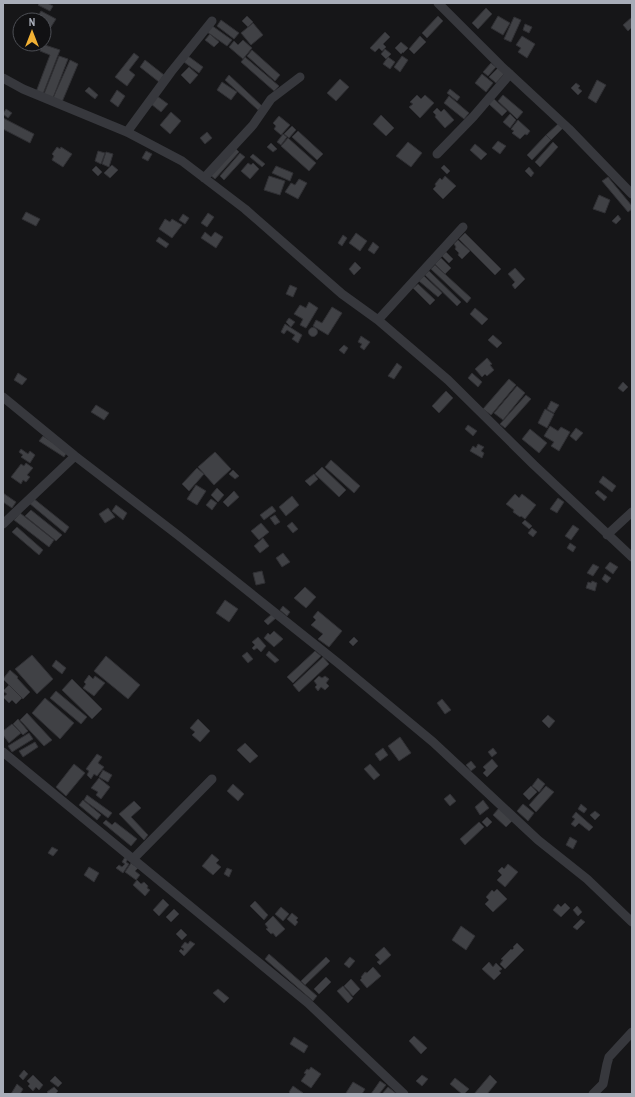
<svg xmlns="http://www.w3.org/2000/svg" width="635" height="1097" font-family="'Archivo Narrow',sans-serif">
	<style>
		.building { fill: #404145; stroke: #303034 }
		.lines { fill: none; stroke-linecap: round; stroke-linejoin: round }
		.street { stroke: #37383d; stroke-width: 9 }
	</style>
	<rect width="100%" height="100%" fill="#161618"/>
	<!-- building -->
	<path class="building" d="M40 3H47L53 6 50 11 38 5Z
		M486 8 492 14 478 29 472 23Z
		M41 11 56 19 51 27 44 24V20L36 19Z
		M247 16 253 22 248 27 242 21Z
		M438 16 443 21 427 38 422 33Z
		M498 16 510 23 503 35 491 28Z
		M514 17 521 20 511 42 504 39Z
		M632 17V27L628 31 623 25Z
		M221 20 239 33 234 39 217 26Z
		M253 23 263 35 251 45 241 33Z
		M525 24 532 27 529 33 523 30Z
		M211 25 232 40 227 46 207 32Z
		M385 32 390 37 383 44 386 47 382 51 379 48 375 52 370 48Z
		M210 34 219 42 214 47 205 40Z
		M420 36 426 42 414 54 409 49Z
		M522 36 535 44 527 58 518 52 521 48 516 45Z
		M243 40 252 48 243 59 229 47 234 41 238 45Z
		M401 42 408 48 403 53V52L401 54 395 48Z
		M42 44 60 50 43 94 36 92 50 55 40 51Z
		M385 49 391 54 386 59 381 54Z
		M252 50 280 75 275 81 247 56Z
		M134 53 139 57 129 70 135 75 127 86 115 77Z
		M59 56 68 59 53 98 44 94Z
		M188 56 203 67 199 73 184 62Z
		M402 56 408 60 400 72 394 67Z
		M245 57 279 86 274 91 241 62Z
		M388 57 395 62 390 69 383 64Z
		M70 60 78 64 62 102 53 98Z
		M145 60 164 75 159 82 140 67Z
		M491 63 496 67 488 76 483 72Z
		M189 67 198 75 190 84 181 75Z
		M498 68 505 73 496 83 489 77Z
		M482 74 493 83 486 92 475 83Z
		M229 75 262 106 258 110 225 80Z
		M340 79 349 87 336 101 327 93Z
		M597 80 606 85 596 103 588 98Z
		M222 82 237 92 231 100 217 90Z
		M576 83 580 86 578 88 582 91 578 95 571 88Z
		M89 87 98 95 95 99 85 91Z
		M450 89 460 97 457 101 447 93Z
		M117 90 125 96 118 107 110 101Z
		M417 95 421 99 425 95 434 103 420 118 409 107 413 104 410 102Z
		M503 95 523 112 517 119 498 101Z
		M157 96 168 104 161 112 151 104Z
		M449 96 469 113 464 119 444 103Z
		M494 99 507 111 502 116 489 104Z
		M437 108 441 112 444 109 454 120 445 128 435 117 436 115 433 112Z
		M6 109 12 113 8 118 3 114Z
		M171 112 181 121 170 134 160 125Z
		M510 114 516 120 510 128 503 122Z
		M381 115 394 128 386 136 373 124Z
		M279 116 290 125 281 135 274 129 276 126 273 123Z
		M3 118 34 134 30 143 3 129Z
		M518 120 530 131 527 135 525 134 520 139 512 133 514 131 511 129Z
		M558 124 563 128 551 140 546 135Z
		M292 126 296 130 289 138 284 134Z
		M298 131 323 154 317 160 292 137Z
		M207 132 212 138 205 144 200 138Z
		M283 134 287 137 281 145 277 142Z
		M546 135 551 140 532 160 527 155Z
		M288 138 316 163 309 171 281 146Z
		M498 141 506 146 500 154 492 148Z
		M408 142 422 153 411 167 396 156Z
		M553 142 558 147 540 167 535 162Z
		M271 143 277 149 273 152 267 147Z
		M475 144 487 154 481 160 470 150Z
		M57 147 60 149 61 147 72 154 63 167 52 160 54 156 52 154Z
		M235 148 239 152 215 179 210 175Z
		M98 151 105 153 101 164 95 161Z
		M146 151 152 154 148 161 142 158Z
		M106 152 113 154 109 167 102 164Z
		M240 153 245 157 224 180 220 176Z
		M253 154 265 164 262 167 250 157Z
		M248 163 251 165 253 163 259 169 250 179 241 171Z
		M112 165 118 170 110 178 104 173Z
		M444 165 450 171 447 174 441 168Z
		M96 166 102 172 98 176 92 170Z
		M276 166 293 173 290 181 272 173Z
		M529 167 534 173 531 177 525 171Z
		M269 176 285 181 280 195 264 190Z
		M445 176 456 186 443 199 433 189 436 186 435 184 440 178 442 180Z
		M608 177 632 206V209L628 212 602 181Z
		M299 179 307 183 298 199 285 192 291 183 295 185Z
		M599 195 610 200 605 213 593 209Z
		M26 212 40 219 36 226 22 219Z
		M208 213 214 217 207 227 201 223Z
		M183 214 189 218 185 224 179 220Z
		M618 215 621 219 616 224 612 221Z
		M165 219 170 222 172 219 182 225 172 238 159 229Z
		M205 232 211 237 215 232 223 237 216 248 201 238Z
		M356 233 367 241 360 251 349 243Z
		M465 233 501 269 495 275 459 239Z
		M343 235 347 238 342 246 338 243Z
		M159 237 169 244 166 248 156 241Z
		M458 240 470 251 462 259 458 255 459 253 455 249 456 247 454 244Z
		M373 242 379 247 374 254 368 250Z
		M446 252 453 259 449 263 442 256Z
		M441 258 451 268 445 274 435 264Z
		M355 262 361 268 354 275 349 269Z
		M435 265 471 298 467 303 431 269Z
		M515 268 525 279 515 289 512 285 515 282 508 274Z
		M429 271 461 302 457 306 425 275Z
		M424 276 442 293 438 297 419 281Z
		M418 284 435 300 430 305 413 288Z
		M290 285 297 288 293 297 286 294Z
		M309 302 318 308 306 328 300 325 303 319 294 314 300 305 306 308Z
		M332 307 342 313 328 335 313 326 316 320 322 323Z
		M475 308 488 319 482 325 470 314Z
		M289 318 295 322 291 327 286 322Z
		M285 324 302 335 298 343 292 339 295 335 287 330 284 334 281 332Z
		M308.5 332a4.5 4.5 0 1 1 9 0a4.5 4.5 0 1 1-9 0Z
		M493 335 502 343 497 348 488 340Z
		M361 336 370 342 364 350 360 347 362 344 358 342Z
		M344 345 348 348 344 354 339 350Z
		M487 358 492 364 490 365 494 370 487 376 485 374 482 377 475 369Z
		M397 363 402 367 394 379 388 376Z
		M18 373 27 379 22 385 14 380Z
		M472 373 482 382 478 387 468 378Z
		M509 379 516 385 491 415 483 409Z
		M623 382 628 387 623 392 618 388Z
		M517 386 525 393 503 420 494 413Z
		M446 391 453 398 439 413 432 406Z
		M526 395 531 399 505 428 500 424Z
		M551 401 559 405 554 413 547 409Z
		M96 405 109 413 104 420 91 412Z
		M545 409 554 414 547 428 538 423Z
		M468 425 477 431 473 436 465 429Z
		M550 426 558 431 561 427 570 432 559 451 551 446 554 442 544 436Z
		M576 428 583 433 576 441 570 436Z
		M530 429 547 443 539 453 522 439Z
		M43 436 67 452 64 457 39 441Z
		M478 444 484 447 481 451 484 453 482 458 470 451 473 446 476 448Z
		M21 449 28 454 30 451 35 455 30 463 21 457 23 455 19 452Z
		M215 452 231 469 214 485 198 467Z
		M331 460 360 486 354 493 325 467Z
		M26 463 33 468 27 475 30 477 26 482 23 480 21 484 11 477 21 464 24 466Z
		M322 467 346 490 339 497 315 474Z
		M197 468 204 474 189 491 182 484Z
		M233 470 239 476 235 479 229 474Z
		M314 474 318 479 310 486 305 481Z
		M603 476 616 486 612 492 599 482Z
		M196 485 206 491 197 505 187 499Z
		M217 488 224 495 218 502 211 495Z
		M598 490 607 497 604 501 595 493Z
		M234 491 239 497 228 507 223 502Z
		M3 493 16 502 12 508 3 502Z
		M515 494 519 498 522 494 536 505 525 519 521 516 520 517 513 512 514 510 506 504Z
		M292 496 299 505 286 516 279 507Z
		M33 498 69 527 65 533 29 503Z
		M558 498 564 502 557 513 550 509Z
		M211 499 217 503 212 510 206 505Z
		M116 505 127 513 123 520 112 511Z
		M272 506 276 511 264 520 260 515Z
		M108 508 115 517 105 523 99 514Z
		M31 510 62 535 56 541 25 516Z
		M20 513 54 540 49 547 14 520Z
		M275 515 280 522 275 525 270 518Z
		M525 520 532 526 529 529 522 523Z
		M292 522 298 529 293 533 287 526Z
		M261 523 269 532 259 540 251 531Z
		M573 525 579 529 571 540 565 536Z
		M17 527 43 550 39 555 12 532Z
		M532 528 537 532 533 537 528 533Z
		M263 538 269 546 260 553 254 546Z
		M570 543 576 547 573 552 567 548Z
		M283 553 290 562 282 567 276 558Z
		M610 562 618 567 613 574 605 568Z
		M593 564 599 567 593 576 587 573Z
		M262 571 265 583 256 585 253 573Z
		M605 574 611 578 607 583 602 579Z
		M592 581 597 583 595 591 586 588 588 582 591 583Z
		M305 587 316 597 306 608 294 598Z
		M225 600 238 609 229 622 216 613Z
		M283 606 290 612 287 616 280 610Z
		M318 611 342 631 329 647 318 639 323 634 311 625 316 620 313 617Z
		M272 614 276 618 268 625 264 621Z
		M274 631 283 639 274 647 264 638 268 633 270 635Z
		M258 637 266 646 261 652 257 648 254 650 252 648 255 645 252 642Z
		M354 637 358 641 353 646 349 642Z
		M269 651 279 660 275 663 266 655Z
		M315 651 321 656 293 683 287 677Z
		M247 652 253 659 248 663 242 656Z
		M32 655 53 679 37 694 15 669Z
		M106 656 140 685 128 699 94 671Z
		M323 657 329 664 299 692 293 685Z
		M56 660 66 668 62 674 52 666Z
		M10 670 18 677 17 678 30 692 23 699 3 679Z
		M89 675 93 679 95 676 105 683 94 696 83 688 86 684 84 682Z
		M319 676 322 678 325 676 329 679 326 683 329 686 325 690 321 687 318 691 315 687 317 685 314 681Z
		M72 679 102 709 92 719 62 690Z
		M9 685 22 698 16 704 12 700 9 703 3 697 7 694 3 691Z
		M56 691 87 717 81 724 50 698Z
		M45 698 74 723 60 739 32 713Z
		M442 699 451 710 445 714 437 703Z
		M27 713 52 740 44 746 20 720Z
		M548 715 555 721 549 728 542 721Z
		M18 719 28 731 23 735 13 724Z
		M198 719 210 731 200 742 192 735 195 732 190 728Z
		M12 724 21 733 9 743 3 735V731Z
		M29 733 33 739 12 752 8 746Z
		M400 737 411 753 399 761 388 746Z
		M35 742 38 747 23 757 19 751Z
		M245 743 258 756 250 763 237 750Z
		M383 748 388 755 380 761 375 754Z
		M493 748 497 753 492 757 488 752Z
		M97 754 102 757 98 763 104 767 97 776 94 774 91 779 87 775 89 771 86 769Z
		M492 759 498 766 487 777 483 773 486 770 483 767Z
		M471 761 476 767 471 771 466 765Z
		M74 764 85 773 66 796 56 787Z
		M370 764 380 775 374 780 364 769Z
		M103 770 112 775 108 782 99 777Z
		M99 778 110 787 101 799 96 795 98 792 91 788Z
		M538 778 545 784 539 792 532 786Z
		M233 784 244 794 238 801 227 791Z
		M531 786 537 792 529 800 523 794Z
		M546 786 554 792 536 812 529 805Z
		M450 794 456 801 450 806 444 799Z
		M87 795 112 813 108 818 84 800Z
		M83 800 101 815 97 820 79 805Z
		M483 800 489 808 480 815 475 807Z
		M134 801 141 808 131 817 148 835 144 840 119 814Z
		M523 804 534 813 528 821 517 811Z
		M581 804 587 809 584 813 578 809Z
		M499 808 512 821 506 827 493 815Z
		M595 811 600 815 595 820 590 815Z
		M576 812 593 827 589 831 579 823 575 827 571 824 575 819 572 817Z
		M487 817 492 822 487 827 482 822Z
		M106 820 112 825 115 822 137 839 131 846 103 823Z
		M479 822 484 827 465 845 460 839Z
		M570 837 577 841 573 849 566 845Z
		M52 847 58 850 53 856 48 853Z
		M212 854 219 860 216 863 221 867 213 875 202 866Z
		M125 857 128 859 126 862 129 864 123 873 116 868 119 865 122 867 125 864 122 862Z
		M131 863 138 868 135 871 140 875 136 880 125 872Z
		M508 864 518 872 505 887 497 880 502 875 498 871 502 867 504 869Z
		M89 867 99 873 94 882 84 875Z
		M227 868 232 870 229 877 224 874Z
		M137 880 141 884 144 882 148 886 147 888 150 890 145 896 133 885Z
		M497 889 507 899 493 912 485 904 489 900 486 897 492 890 494 892Z
		M163 899 169 905 159 916 153 910Z
		M255 901 268 915 264 920 250 906Z
		M565 903 570 908 561 917 553 910 558 904 561 907Z
		M577 906 582 912 578 916 573 910Z
		M281 907 289 914 283 921 275 914Z
		M174 909 179 914 171 922 166 917Z
		M292 913 298 918 296 920 298 922 295 926 287 919Z
		M273 916 285 929 276 937 273 933 271 934 266 929 268 928 265 924Z
		M581 919 585 922 577 930 573 927Z
		M461 926 475 936 466 950 452 940Z
		M181 929 187 935 182 940 176 934Z
		M190 941 195 944 184 956 179 951 181 949 183 951 184 949 181 947 185 942 188 944Z
		M517 943 524 950 505 969 500 964 503 960 501 959 511 949 512 950 514 948 513 947Z
		M384 947 391 955 380 965 377 962 380 960 375 955Z
		M269 954 317 996 313 1001 265 959Z
		M326 957 330 961 305 985 301 981Z
		M350 957 355 961 349 968 344 964Z
		M489 962 493 967 496 963 502 969 499 971 501 973 494 980 482 969Z
		M373 967 381 976 367 988 360 980 362 978 361 977 365 972 367 973Z
		M326 977 331 982 319 994 314 989Z
		M351 979 360 989 353 996 344 986Z
		M343 986 353 998 348 1003 337 991Z
		M218 989 229 998 224 1003 213 993Z
		M414 1036 427 1048 421 1054 409 1041Z
		M294 1037 308 1046 304 1053 290 1044Z
		M311 1067 321 1074 311 1088 301 1081 306 1074 304 1073 307 1069 309 1070Z
		M24 1070 28 1074 23 1080 19 1076Z
		M33 1075 43 1085 39 1090 36 1087 33 1091 28 1086 30 1084 27 1081Z
		M422 1075 428 1079 422 1086 416 1081Z
		M490 1075 497 1082 487 1094H474Z
		M55 1076 62 1083 58 1087 50 1081Z
		M455 1078 469 1089 464 1094H462L450 1084Z
		M380 1081 386 1085 379 1094H371Z
		M353 1082 365 1089 362 1094H347L346 1093Z
		M17 1084 23 1089 20 1094H11Z
		M293 1086 303 1093V1094H291L289 1092Z
		M54 1087 58 1091 55 1094H49L47 1092Z
		M388 1087 397 1094H382Z"/>
	<g class="lines">
		<!-- street -->
		<path class="street" d="M438 3 501 66 569 129 632 194
			M3 78 23 89 127 132 182 161 245 209 342 294 378 320 448 380 534 465 632 557
			M127 132 171 72 212 21
			M437 154 473 117 510 74
			M204 178 253 125 271 99 300 77
			M378 320 463 227
			M3 397 75 456 179 536 338 663 433 742 538 840 587 879 632 922
			M3 524 75 456
			M607 535 632 512
			M3 752 308 1003 404 1094
			M133 859 212 779
			M593 1094 603 1084 607 1064 609 1057 632 1032"/>
	</g>
	<!-- border -->
	<rect width="635" height="1097" fill="none" stroke="#a8adb8" stroke-width="8"/>
	<!-- north arrow -->
	<g transform="translate(32 32)"><circle r="19" fill="#111113" stroke="#4d4f55"/>
	<path d="M0-3L7 15L0 10L-7 15Z" fill="#f2b134"/>
	<text y="-6" font-size="11" font-weight="bold" text-anchor="middle" fill="#a8adb8">N</text>
	</g>
</svg>
